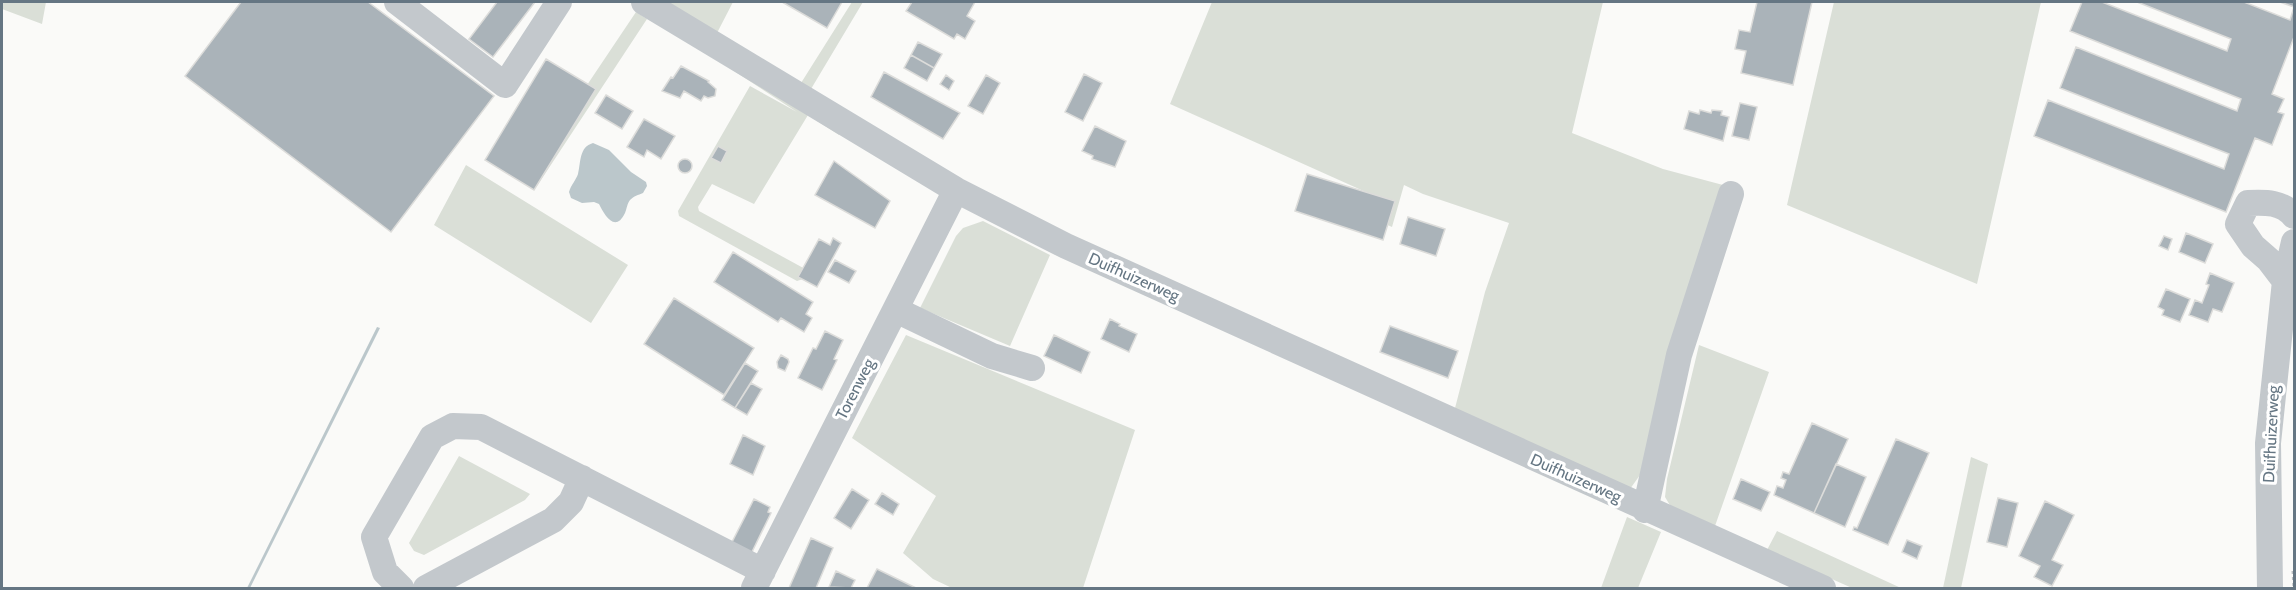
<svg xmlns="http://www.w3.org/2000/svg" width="2296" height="590" font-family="Cabin,sans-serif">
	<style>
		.green { fill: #dadfd7 }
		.water { fill: #bbc7cb }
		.building { fill: #aab3b9; stroke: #dcdcda; stroke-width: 1.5 }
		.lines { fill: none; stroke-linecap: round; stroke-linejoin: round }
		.path { stroke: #bbbfc2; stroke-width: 3; stroke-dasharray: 3 3; stroke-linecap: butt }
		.minor { stroke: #c3c8cc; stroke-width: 26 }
		.labels { text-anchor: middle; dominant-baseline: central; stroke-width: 6; stroke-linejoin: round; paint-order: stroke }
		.street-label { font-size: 16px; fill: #657683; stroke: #fff }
	</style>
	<rect width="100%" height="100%" fill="#fafaf8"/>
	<!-- green -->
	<path class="green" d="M2 2H46L42 24 2 9Z
		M665 2H733L717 33Z
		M852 2H863L811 89 801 83Z
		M1212 2H1603L1572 133 1663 169 1723 185 1640 475 1630 489 1454 412 1485 292 1509 223 1423 194 1404 185 1392 227 1361 213 1368 193 1170 104Z
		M1834 2H2041L1977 284 1787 205Z
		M636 12 647 19 537 186 524 179Z
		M728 67 840 132 839 135 808 115 754 204 712 184 698 207 699 211 807 270 803 279 797 281 679 216 678 211 750 86 797 112Z
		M466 165 628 265 591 323 434 225Z
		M983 221 1050 255 1010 346 920 308 956 236 963 228Z
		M906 335 1135 430 1083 588H952L933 579 903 553 936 496 852 438Z
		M1699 345 1769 372 1715 526 1671 507 1665 497 1667 479Z
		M459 456 530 494 525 500 424 555 414 551 409 543Z
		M1971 457 1988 464 1961 588H1943Z
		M1627 517 1661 532 1638 588H1601Z
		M1777 531 1901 588H1852L1767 550Z"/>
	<!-- water -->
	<path class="water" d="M593 143 609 150 631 172 646 182 647 186 643 193C638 195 634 196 630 200 627 204 627 208 625 213 615 234 604 214 599 204L594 202 582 203 571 198 569 192C571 185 576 180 578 174 581 162 579 147 593 143Z
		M377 327 380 328 250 588H247Z"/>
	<!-- building -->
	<path class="building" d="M241 2H368L494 96 391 232 185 76Z
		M497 2H535L493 57 469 39Z
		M782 2H842L827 28Z
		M912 2H975L967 16 975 21 965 39 957 34 954 39 906 11Z
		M1757 2H1812L1793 85 1741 73 1746 51 1735 49 1739 30 1750 32Z
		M2082 2H2102L2227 51 2231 39 2137 2H2244L2290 20 2294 7 2280 2H2294V37L2272 94 2284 99 2278 112 2284 114 2272 145 2255 138 2226 212 2034 136 2048 100 2224 169 2229 154 2060 88 2076 47 2237 111 2241 99 2070 31Z
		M918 42 942 54 934 68 911 55Z
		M911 55 934 68 927 81 904 68Z
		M546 59 596 89 534 190 485 160Z
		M681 66 709 81 708 82 716 89 715 96 708 98 704 96 701 101 684 91 680 98 662 91 671 77 673 78Z
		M884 72 960 113 943 139 871 97Z
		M1084 74 1102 83 1083 121 1065 112Z
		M946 75 954 81 949 90 940 84Z
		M986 75 1000 83 983 114 968 106Z
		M606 95 633 111 622 129 595 113Z
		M1740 103 1757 107 1749 140 1732 136Z
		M1700 110 1711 113 1712 110 1722 111 1721 115 1729 117 1723 141 1684 129 1689 111 1699 114Z
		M644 119 675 136 661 159 647 150 644 157 627 147Z
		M1095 126 1126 141 1115 167 1092 159 1093 156 1082 151Z
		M718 146 727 151 721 163 711 158Z
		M678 166a7 7 0 1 1 14 0a7 7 0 1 1-14 0Z
		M834 161 890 201 875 228 815 195Z
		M1307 174 1395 201 1383 240 1295 211Z
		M1408 217 1445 229 1436 256 1400 244Z
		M2186 233 2213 244 2205 263 2179 252Z
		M2164 236 2172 239 2168 250 2159 246Z
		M833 238 841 243 817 287 798 277 819 239 830 245Z
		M733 252 813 302 806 314 812 318 804 332 781 318 778 322 714 282Z
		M835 260 856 271 849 283 828 272Z
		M2210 273 2234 283 2222 312 2213 309 2208 322 2189 315 2195 300 2202 303 2209 285 2206 284Z
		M2166 289 2190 299 2180 322 2162 315 2164 310 2158 307Z
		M674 298 754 348 724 395 644 344Z
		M1110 319 1120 324 1119 326 1137 334 1129 352 1101 339Z
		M1390 326 1458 351 1448 378 1380 352Z
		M825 331 843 340 834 359 837 360 822 390 798 378 813 348 816 349Z
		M1054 335 1090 352 1081 373 1044 356Z
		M781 355 788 359 789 362 785 371 778 368 777 362Z
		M745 363 758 371 735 408 722 400Z
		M751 383 762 389 747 415 735 408Z
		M1812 423 1848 439 1814 513 1774 495 1777 486 1783 488 1786 480 1781 478 1783 472 1789 474Z
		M743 435 765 446 753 475 730 464Z
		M1896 439 1929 453 1888 545 1853 530 1854 527 1857 528Z
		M1836 464 1866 477 1845 527 1814 513Z
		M1741 479 1770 492 1761 511 1733 499Z
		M852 489 869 500 851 529 834 518Z
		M882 493 899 504 893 515 875 504Z
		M1998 498 2018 503 2007 547 1987 542Z
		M754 499 770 507 768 512 771 513 750 556 730 546Z
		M2045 501 2074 515 2052 560 2063 565 2052 586 2034 577 2040 566 2019 556Z
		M811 538 833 548 816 588H789Z
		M1907 540 1922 546 1917 559 1902 552Z
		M877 569 916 588H867Z
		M836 571 855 580 851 588 829 587Z"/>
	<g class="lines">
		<!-- path -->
		<path class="path" d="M2293 571 2294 588"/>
		<!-- minor -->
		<path class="minor" d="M397 2 505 85 559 2
			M644 2 956 190 1066 246 1823 588
			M2285 281 2269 260 2253 246 2238 224 2248 203C2266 202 2282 202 2294 216
			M896 310 992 356 1032 368
			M1645 510 1679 355 1731 194
			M401 588 385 572 374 537 432 437 453 426 481 427 763 571
			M426 588 553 520 571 502 582 478
			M754 588 956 190
			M2270 588 2268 443 2285 281 2294 242"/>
	</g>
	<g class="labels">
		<!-- street labels -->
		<g class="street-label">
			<text transform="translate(1134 277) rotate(24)">Duifhuizerweg</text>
			<text transform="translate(855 389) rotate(-63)">Torenweg</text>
			<text transform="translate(2271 434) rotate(-87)">Duifhuizerweg</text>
			<text transform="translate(1576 478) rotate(24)">Duifhuizerweg</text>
		</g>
	</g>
	<!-- border -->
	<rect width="2296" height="590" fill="none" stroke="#657683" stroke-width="6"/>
</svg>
